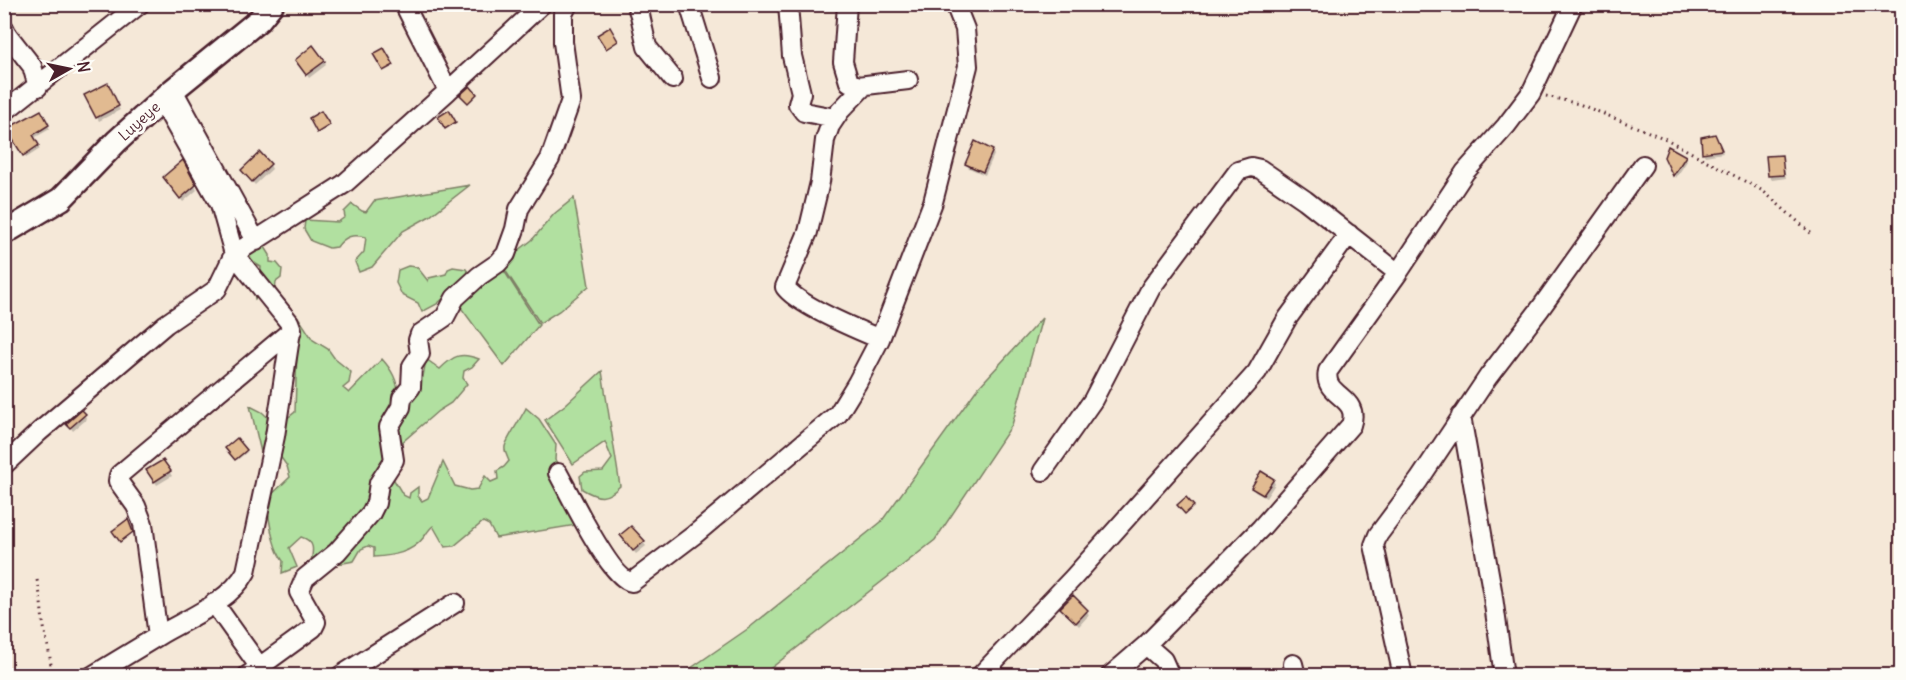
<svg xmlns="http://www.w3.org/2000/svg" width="1906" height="680" font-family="Delius,sans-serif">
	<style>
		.green { fill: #b1e0a0; stroke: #7e8066; stroke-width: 1.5 }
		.shadow { fill: #0003 }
		.building { fill: #e1ba91; stroke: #4a1f2b; stroke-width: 1.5 }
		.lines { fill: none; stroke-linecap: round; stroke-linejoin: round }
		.minor-casing { stroke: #4a1f2b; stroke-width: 22 }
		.tertiary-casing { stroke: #4a1f2b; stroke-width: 27 }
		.path { stroke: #4a1f2b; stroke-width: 3; stroke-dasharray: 1.5 4.5; stroke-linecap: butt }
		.minor { stroke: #fdfcf7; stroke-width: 18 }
		.tertiary { stroke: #fdfcf7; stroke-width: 22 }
		.labels { text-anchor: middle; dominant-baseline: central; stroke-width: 6; stroke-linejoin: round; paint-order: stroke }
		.street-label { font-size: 15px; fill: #4a1f2b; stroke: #fdfcf7 }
	</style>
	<rect width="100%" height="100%" fill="#f5e8d8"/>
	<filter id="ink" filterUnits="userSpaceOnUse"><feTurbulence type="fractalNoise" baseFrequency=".0167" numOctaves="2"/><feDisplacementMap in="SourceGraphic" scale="12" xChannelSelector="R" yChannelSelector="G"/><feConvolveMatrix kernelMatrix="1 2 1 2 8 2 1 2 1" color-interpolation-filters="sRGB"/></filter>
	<g filter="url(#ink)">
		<!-- green -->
		<path class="green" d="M470 185 430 216 403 231 372 267 359 272 355 262 364 252 366 237C352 234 345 236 337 247L329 248 311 241 304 229 305 220 338 222 345 217 344 212 352 204 362 211 366 212 374 201Z
			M574 198 589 286 559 311 540 323 501 264 532 240 554 214Z
			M265 247 270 255V262L277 263 282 269 281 278 276 282 275 292H265L255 299C252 285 261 282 261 267L251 261 243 271 230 274 246 250Z
			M408 266 417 267 428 281 429 278 446 274 448 269 453 267 466 269 470 275 437 304 422 312 418 303 402 295 396 283 398 270Z
			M501 266 539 325 504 366 456 301Z
			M298 317 313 340 328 349 335 359 351 372 349 383 343 388 349 393 382 359C392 370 397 380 399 395L415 375 423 377 426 359 440 369C454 355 461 352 479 359L472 367 464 371 463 378 467 384 451 403 438 411 399 445 388 470 403 495 409 498 410 493 418 487V496L422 501 428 498 443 462 455 486 470 490 478 489 485 476 491 482 498 479 497 471 504 467 509 461C507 456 504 451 505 447 505 442 523 415 526 408L539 419 556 445 555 460 581 494 595 522 496 538 489 525 483 522 454 546 445 547 433 526C429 529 427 533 424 537 412 553 392 556 374 557V548L368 546 361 549 354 561 310 569C311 556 319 542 301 537L289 548 297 567 282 573 283 561C271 545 270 520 266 500L290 477 287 466 277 452 264 465 250 406 262 412 277 426 295 412Z
			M1042 318 1012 425 935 540 762 675H681L749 628 881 522 977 389Z
			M602 371 620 486C606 500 599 499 582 489L580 476 585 472 603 471 612 459 605 442 573 464 545 420 565 405Z"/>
		<!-- shadow -->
		<path class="shadow" d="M324 61 326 65 309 78 299 64Z
			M107 85 120 110 99 121 86 96Z
			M40 112 50 129 34 138 40 149 26 158 8 129Z
			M1717 140 1723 153 1705 156 1703 152Z
			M992 151 994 155 985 175 969 168 966 164Z
			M1781 156 1786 178 1772 180 1769 176Z
			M1666 157H1685L1687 161 1676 178Z
			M182 163 197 190 183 202 167 181Z
			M270 165 272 169 255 185 242 170Z
			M82 412 87 419 73 431 68 424Z
			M237 440 247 452 237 460 227 448Z
			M163 462 172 476 157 485 148 471Z
			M1273 480 1275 484 1266 498 1255 492 1253 488Z
			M624 540 643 542 646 546 636 554Z
			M1062 608 1087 611 1089 615 1079 626Z
			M1027 669 1032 676H1022Z"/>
		<!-- building -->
		<path class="building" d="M610 27 618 41 606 49 597 35Z
			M313 45 325 61 306 75 295 60Z
			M384 48 394 65 383 71 373 54Z
			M108 83 119 106 96 118 84 95Z
			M470 86 477 94 468 103 460 95Z
			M41 110 49 125 33 135 39 145 23 156 6 129Z
			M449 110 456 122 445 129 438 117Z
			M321 111 330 125 317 133 309 118Z
			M1715 134 1722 150 1702 153 1701 137Z
			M975 141 993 150 983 172 965 164Z
			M1668 146 1686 156 1673 176 1664 157Z
			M260 152 271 164 252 182 241 170Z
			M1782 155 1784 175 1768 176 1766 156Z
			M183 160 196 185 180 199 163 177Z
			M82 410 86 414 70 428 66 424Z
			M237 438 247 450 235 460 225 448Z
			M163 460 171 471 154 482 146 470Z
			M1261 471 1274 479 1263 495 1251 488Z
			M1186 497 1194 506 1185 514 1177 505Z
			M128 519 133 532 120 542 112 531Z
			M631 526 645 541 633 551 620 535Z
			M1073 595 1088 610 1076 623 1060 608Z"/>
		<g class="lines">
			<defs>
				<path id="minor" d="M636 4 640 15 647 47 673 79
					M689 4 712 78
					M788 4 792 56 801 93 798 104 804 112 835 118
					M847 4 843 62 849 82 858 86 908 80
					M4 28 7 34 32 66 38 87
					M864 86 840 111 830 126 825 140 820 182 808 232 785 287C798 305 858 330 880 339
					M173 90 256 241
					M448 91 542 4
					M4 112 140 4
					M1461 416 1492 590 1504 676
					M4 465 39 432 166 324 217 289 234 254 344 184 448 91 404 4
					M1043 471 1093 400 1151 288 1238 171 1251 167 1260 169 1305 200 1398 273
					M558 473C569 493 611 580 632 582L694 535 838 414 857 383 880 339 933 202 968 66 965 29 955 4
					M214 603 266 676
					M158 636C186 619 230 602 246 572L275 436 291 331
					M1146 645 1163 660 1170 676
					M1293 664 1296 676
					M92 676 158 636 143 524 136 506 118 481 119 475 292 330 289 322 234 254 220 204 162 101
					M247 676 313 628 316 622 299 592 305 578 337 552 371 513 376 503 379 483 394 460 389 427 401 407 402 398 411 387 412 366 420 354 418 340 420 334 445 317 455 298 479 276 498 263 506 254 515 229 519 209 550 159 571 100 563 42V14L568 4
					M340 676 455 603
					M980 676 1073 578 1257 372 1287 319 1349 234
					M1110 676 1146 645 1261 528 1351 425C1361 396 1322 397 1328 371L1398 273 1465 172 1506 126 1531 93 1573 4
					M1403 676 1374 545 1378 535 1419 480 1488 377 1540 309 1643 165"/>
				<path id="tertiary" d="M4 233 61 199 117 141 173 90 259 20 272 4"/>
			</defs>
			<!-- minor casing -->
			<use href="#minor" class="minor-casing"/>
			<!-- tertiary casing -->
			<use href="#tertiary" class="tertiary-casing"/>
			<!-- path -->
			<path class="path" d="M1546 96 1579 104 1666 139 1763 191 1813 235
				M37 580C40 592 41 602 42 613 44 634 51 654 52 676"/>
			<!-- minor -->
			<use href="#minor" class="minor"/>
			<!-- tertiary -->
			<use href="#tertiary" class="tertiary"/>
		</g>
	</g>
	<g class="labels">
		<!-- street labels -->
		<g class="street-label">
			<text transform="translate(139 121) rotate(-42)">Luyeye</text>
		</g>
	</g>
	<!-- margin -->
	<rect width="1906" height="680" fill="none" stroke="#fdfcf7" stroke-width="24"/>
	<rect x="12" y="12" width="1882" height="656" fill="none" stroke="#4a1f2b" stroke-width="2" filter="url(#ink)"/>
	<!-- north arrow -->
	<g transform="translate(69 69) rotate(81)" stroke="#fdfcf7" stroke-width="4.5" paint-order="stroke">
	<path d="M0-4.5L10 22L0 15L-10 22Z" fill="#4a1f2b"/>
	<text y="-9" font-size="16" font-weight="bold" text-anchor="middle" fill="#4a1f2b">N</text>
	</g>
</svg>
